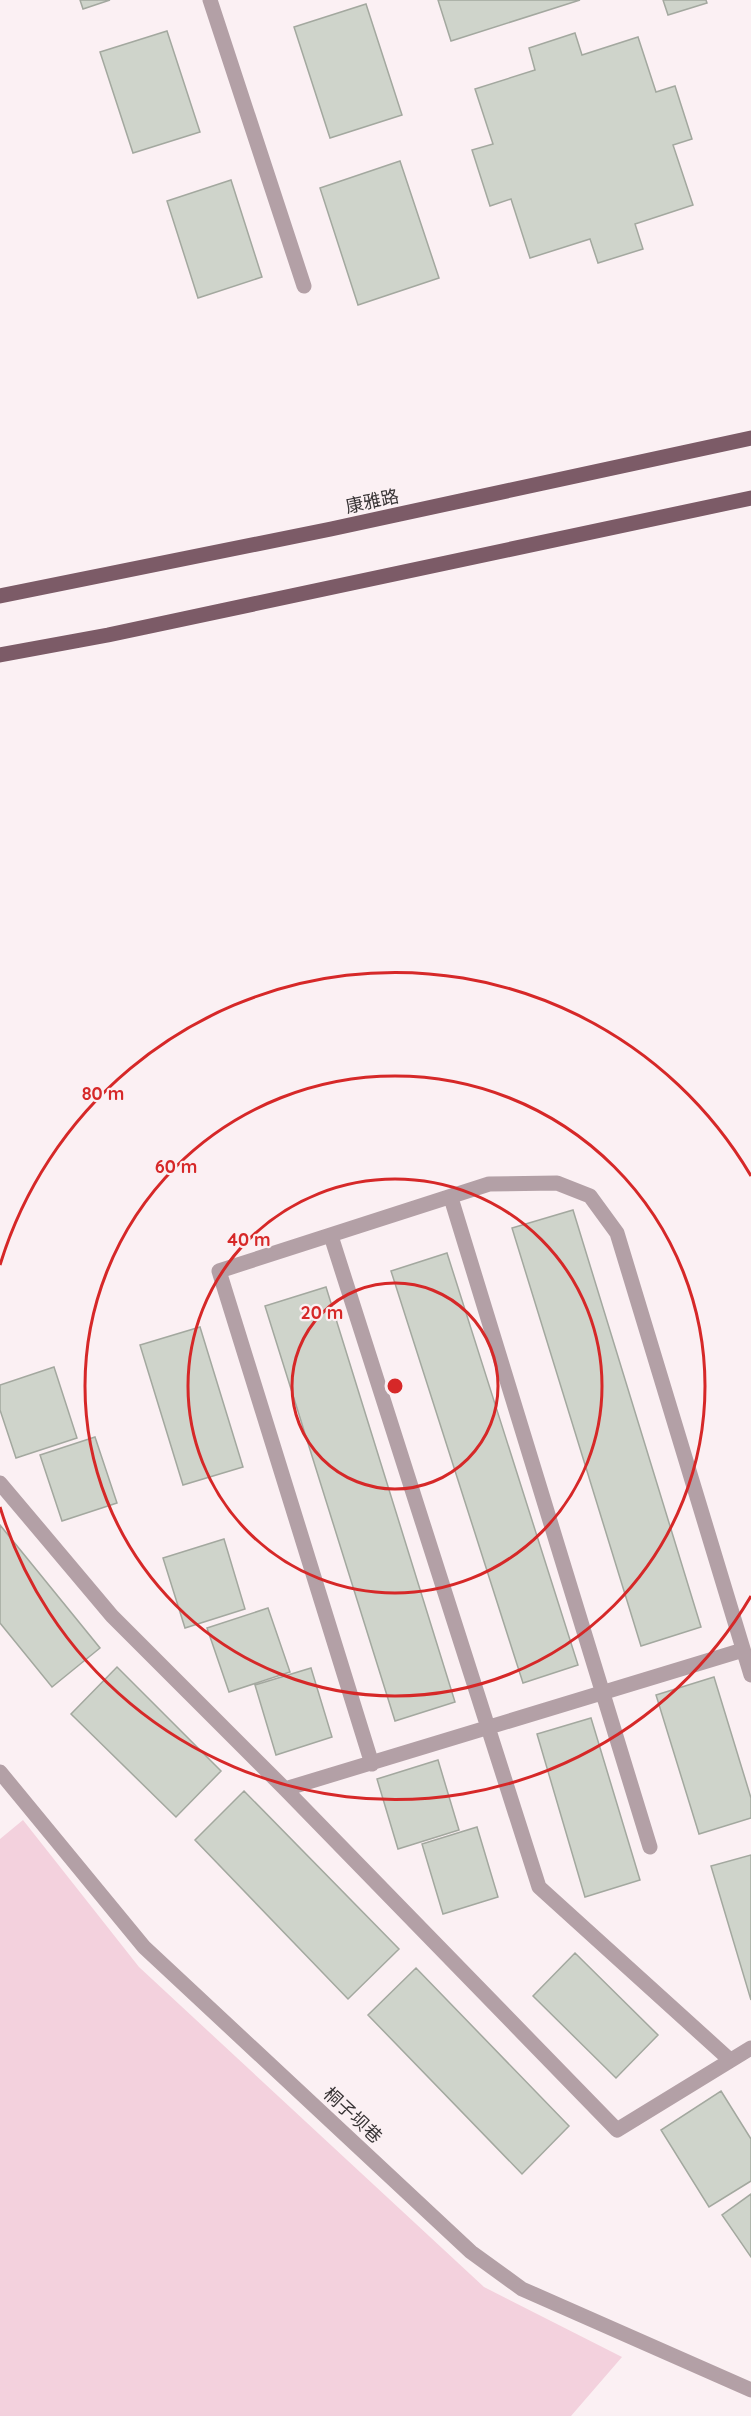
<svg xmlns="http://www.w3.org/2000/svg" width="751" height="2416" font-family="Quicksand,'Noto Sans SC',sans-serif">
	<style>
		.green { fill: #f3d1dd }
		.building { fill: #cfd4cb; stroke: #a3a89f; stroke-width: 1.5 }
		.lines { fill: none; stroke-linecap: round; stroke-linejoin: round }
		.minor { stroke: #b3a0a6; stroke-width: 15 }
		.major { stroke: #7c5b67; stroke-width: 15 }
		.ring { fill: none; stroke: #d62828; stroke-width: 3 }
		.labels { text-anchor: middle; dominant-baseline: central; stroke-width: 4.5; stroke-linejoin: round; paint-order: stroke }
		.street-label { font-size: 18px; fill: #383435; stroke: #fbf0f3 }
		.centre { fill: #d62828; stroke: #fbf0f3; stroke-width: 3 }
		.ring-label { font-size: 18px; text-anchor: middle; font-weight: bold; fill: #d62828; stroke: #fbf0f3; stroke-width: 4.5; stroke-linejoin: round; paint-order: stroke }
	</style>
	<rect width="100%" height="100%" fill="#fbf0f3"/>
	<!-- green -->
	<path class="green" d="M23 1820 139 1967 484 2287 622 2357 571 2416H0V1839Z"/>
	<!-- building -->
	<path class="building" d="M80 0H110L83 9Z
		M438 0H580L451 41Z
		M663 0H706L707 3 668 15Z
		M366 4 402 115 330 138 294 27Z
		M167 31 200 132 133 153 100 52Z
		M575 33 582 55 638 37 656 92 675 86 692 139 673 145 693 205 635 224 643 249 598 263 590 239 530 258 511 199 490 206 472 150 493 144 475 89 535 70 529 48Z
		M400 161 439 278 358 305 320 188Z
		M231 180 262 277 198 298 167 201Z
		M573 1210 701 1627 641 1646 512 1228Z
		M447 1253 578 1665 523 1683 391 1271Z
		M326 1287 455 1702 395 1721 265 1306Z
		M200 1327 243 1467 183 1485 140 1345Z
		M54 1367 77 1438 16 1458 0 1410V1385Z
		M95 1437 117 1503 62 1521 40 1455Z
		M0 1525 100 1648 52 1687 0 1623Z
		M224 1539 245 1609 185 1628 163 1558Z
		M268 1608 290 1672 229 1692 207 1628Z
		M117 1667 221 1771 176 1817 71 1714Z
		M311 1668 332 1737 276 1755 255 1685Z
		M714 1677 751 1798V1818L699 1834 656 1695Z
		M591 1718 640 1880 585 1897 537 1734Z
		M438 1760 459 1830 398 1849 377 1779Z
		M244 1791 399 1949 348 1999 195 1840Z
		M477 1827 498 1897 443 1914 422 1844Z
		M751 1855V2000L711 1866Z
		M575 1953 658 2035 616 2078 533 1996Z
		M416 1968 569 2126 522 2174 368 2015Z
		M721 2091 751 2139V2181L709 2207 661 2130Z
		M751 2194V2257L722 2215Z"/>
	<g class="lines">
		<!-- minor -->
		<path class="minor" d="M210 0 304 286
			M451 1198 650 1847
			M331 1236 539 1887 730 2060
			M0 1483 112 1616 285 1789 617 2130 751 2048
			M372 1764 219 1271 489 1184 557 1183 590 1196 617 1233 751 1675
			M0 1772 144 1947 471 2252 522 2289 751 2390
			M285 1789 743 1650"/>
		<!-- major -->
		<path class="major" d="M0 596 331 529 751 438
			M0 655 108 635 751 498"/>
	</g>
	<!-- distance rings -->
	<g class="ring">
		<circle cx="395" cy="1386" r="103"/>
		<circle cx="395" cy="1386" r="207"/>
		<circle cx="395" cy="1386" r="310"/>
		<path d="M751 1596A413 413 0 0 1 0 1507M0 1265A413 413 0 0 1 751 1176"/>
	</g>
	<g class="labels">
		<!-- street labels -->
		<g class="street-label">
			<text transform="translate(372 501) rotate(-12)">康雅路</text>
			<text transform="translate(353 2115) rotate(43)">桐子坝巷</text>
		</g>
	</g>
	<circle cx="395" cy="1386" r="9" class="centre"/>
	<g class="ring-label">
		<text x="103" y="1100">80 m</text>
		<text x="176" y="1173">60 m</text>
		<text x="249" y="1246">40 m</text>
		<text x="322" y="1319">20 m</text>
	</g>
</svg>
